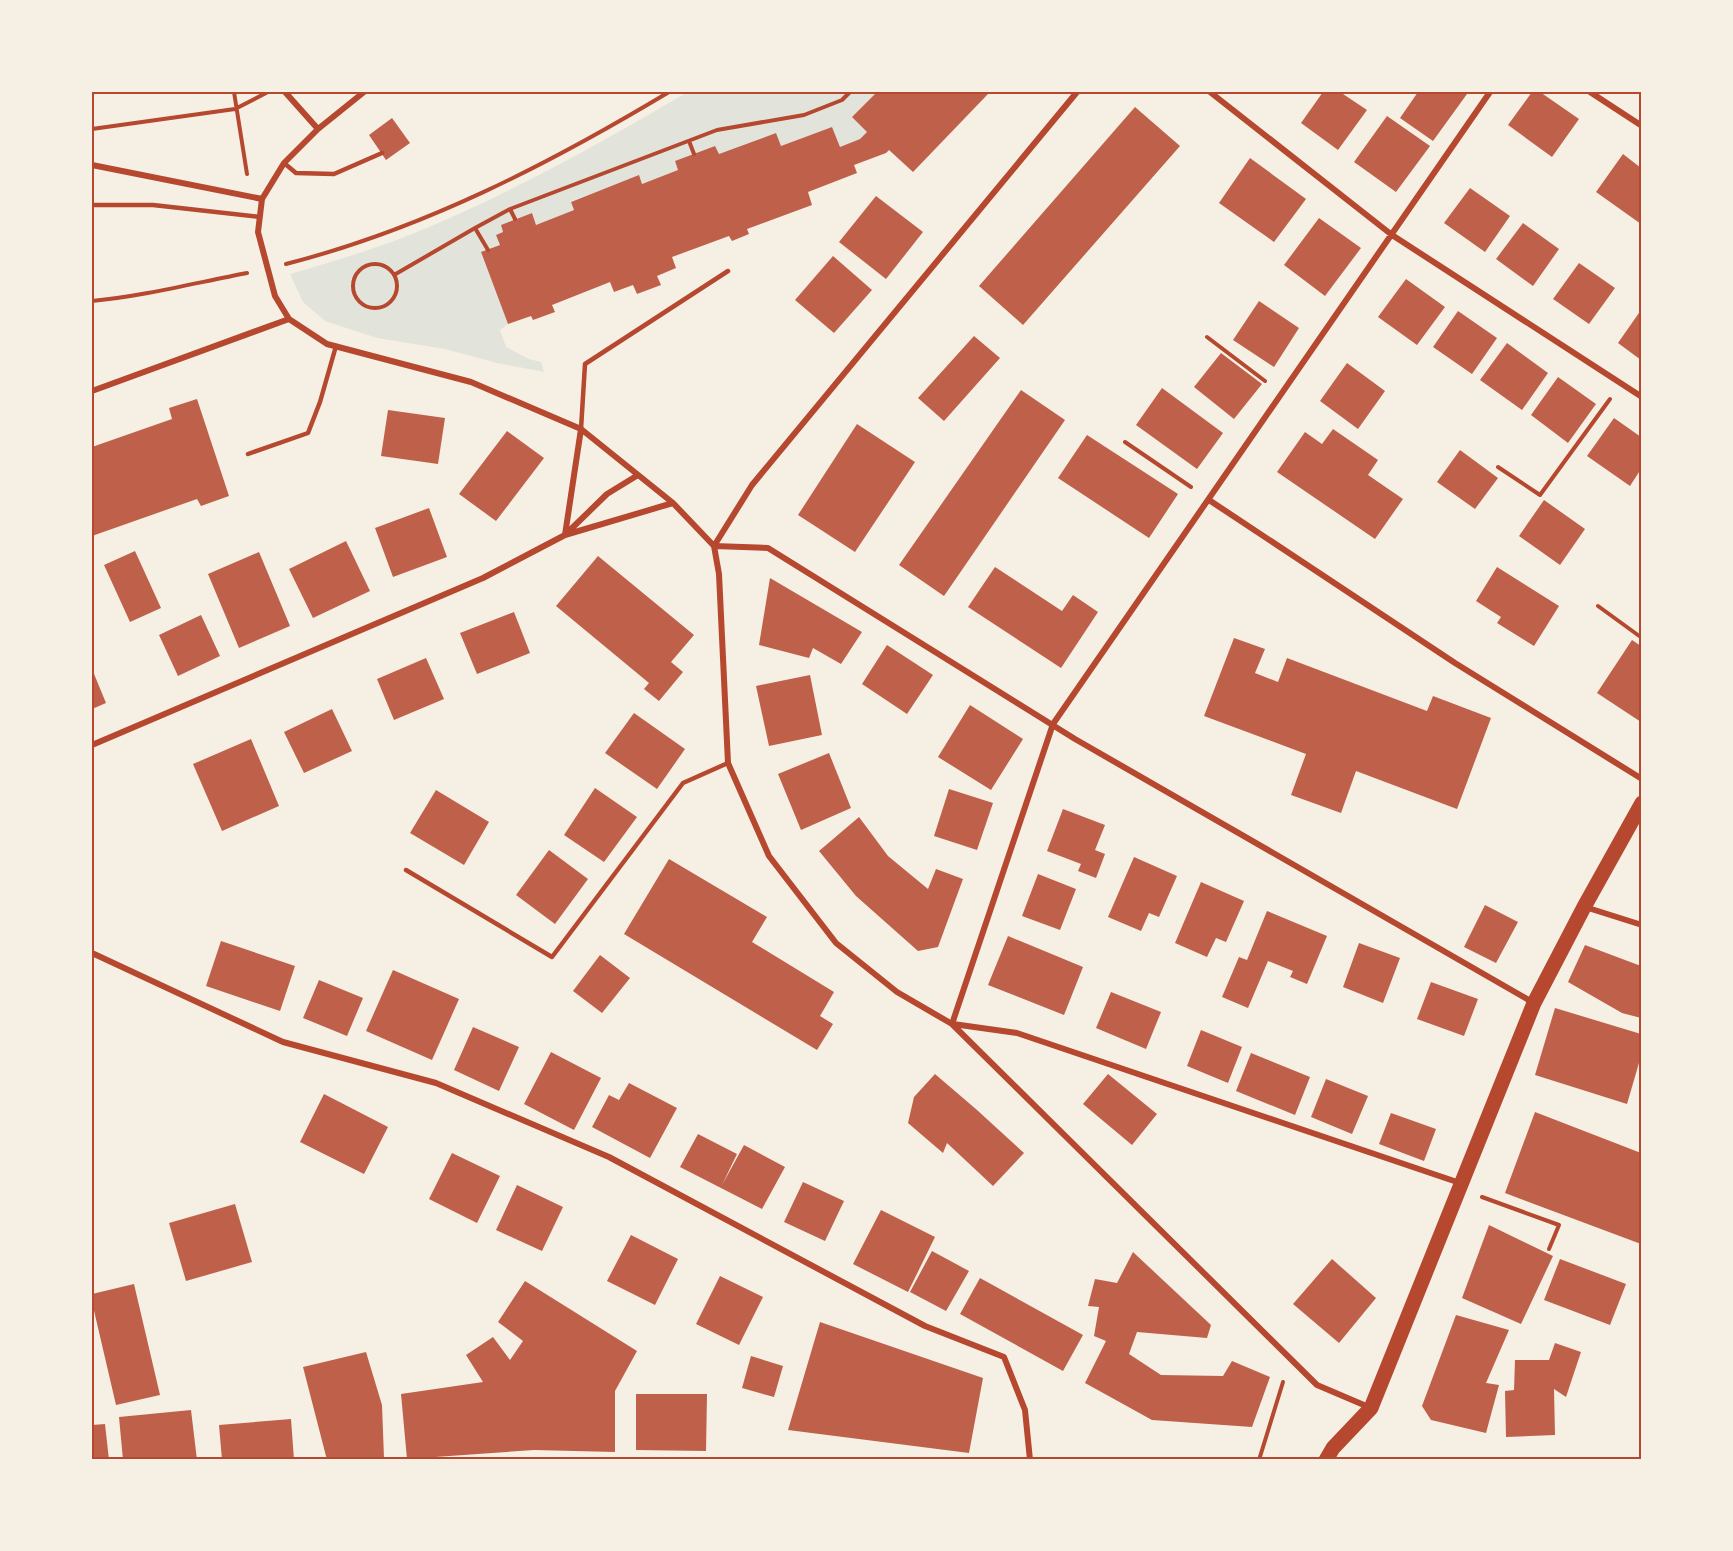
<svg xmlns="http://www.w3.org/2000/svg" width="1733" height="1551" font-family="Signika,sans-serif">
	<style>
		.green { fill: #e2e4dc }
		.building { fill: #bf614a }
		.lines { fill: none; stroke-linecap: round; stroke-linejoin: round }
		.path { stroke: #b5482f; stroke-width: 4 }
		.service { stroke: #b5482f; stroke-width: 4.5 }
		.minor { stroke: #b5482f; stroke-width: 6 }
		.primary { stroke: #b5482f; stroke-width: 15 }
		.neatline { fill: none; stroke: #b5482f; stroke-width: 2 }
	</style>
	<rect width="100%" height="100%" fill="#f6efe4"/>
	<!-- green -->
	<path class="green" d="M688 92H877L852 117 867 132 860 139 840 147 832 127 781 146 776 133 719 154 715 146 675 161 678 170 642 184 639 176 571 201 574 210 536 225 531 213 501 225 503 232 496 235 500 245 481 253 508 324 500 330 506 347 529 359 541 362 544 372 497 363 445 349 377 338 325 321 303 302 290 274C331 262 372 250 412 234 508 195 599 144 688 92Z"/>
	<!-- building -->
	<path class="building" d="M877 92H985L988 94 913 172 889 150 886 153 854 165 857 173 808 192 812 205 747 229 749 234 732 241 729 236 672 257 676 268 657 276 661 285 637 294 633 285 614 292 610 282 552 305 555 312 533 320 531 316 508 324 481 252 500 245 496 235 503 232 501 225 532 213 536 225 574 210 571 202 639 175 642 184 678 170 675 161 715 146 719 154 776 133 781 146 832 127 840 147 860 139 867 132 852 117Z
		M1323 92H1340L1367 110 1338 150 1301 123Z
		M1418 92H1464L1467 94 1433 141 1400 118Z
		M1532 92H1540L1579 119 1552 157 1508 125Z
		M1135 107 1180 146 1023 325 979 286Z
		M1387 116 1430 146 1396 192 1354 162Z
		M392 118 410 143 386 160 369 135Z
		M1623 154 1641 168V224L1596 192Z
		M1250 158 1306 199 1274 242 1219 203Z
		M1470 188 1510 216 1485 252 1444 223Z
		M876 196 923 232 886 279 839 242Z
		M1319 218 1361 248 1325 296 1284 265Z
		M1523 223 1559 249 1533 286 1496 259Z
		M833 256 872 290 834 333 795 300Z
		M1579 263 1615 288 1589 324 1553 299Z
		M1406 279 1445 307 1417 345 1378 317Z
		M1259 301 1299 328 1274 367 1233 340Z
		M1641 310V360L1618 343Z
		M1458 311 1497 338 1472 374 1433 347Z
		M974 336 1000 358 944 421 918 398Z
		M1507 343 1548 373 1522 410 1480 380Z
		M1221 353 1262 384 1234 419 1194 387Z
		M1347 363 1385 391 1358 429 1320 401Z
		M1558 377 1596 404 1568 443 1531 415Z
		M1162 388 1223 433 1197 469 1136 425Z
		M1021 390 1065 420 944 596 899 565Z
		M197 399 229 496 201 506 197 499 92 536V447L172 419 169 408Z
		M388 410 445 418 438 464 381 456Z
		M1614 418 1641 437V469L1630 486 1587 456Z
		M857 424 915 462 855 552 798 515Z
		M1333 429 1378 460 1368 475 1403 499 1375 539 1277 472 1305 432 1322 444Z
		M507 431 544 458 496 521 459 494Z
		M1087 435 1178 494 1149 538 1058 478Z
		M1460 450 1498 478 1475 509 1437 482Z
		M1544 500 1585 529 1560 565 1519 536Z
		M429 508 447 557 393 577 375 528Z
		M346 541 370 591 313 618 289 569Z
		M135 551 161 608 130 622 104 565Z
		M259 552 290 626 239 648 208 574Z
		M598 556 694 635 671 662 683 672 659 701 644 689 649 683 556 606Z
		M995 567 1062 611 1073 595 1098 612 1061 668 968 607Z
		M1497 567 1559 606 1534 646 1497 623 1501 617 1476 601Z
		M770 578 862 632 841 664 813 648 809 658 759 645Z
		M514 612 530 653 477 674 460 633Z
		M201 615 220 656 178 676 159 635Z
		M1234 638 1265 649 1255 673 1278 682 1287 658 1427 711 1433 696 1491 718 1457 809 1356 771 1341 813 1291 795 1306 754 1204 716Z
		M1632 640 1641 646V722L1597 693Z
		M887 645 933 675 907 714 862 684Z
		M426 658 444 699 394 720 377 679Z
		M92 669 106 703 92 709Z
		M810 675 822 735 769 746 756 686Z
		M970 705 1023 739 991 790 938 757Z
		M332 709 352 751 304 773 284 732Z
		M634 713 685 749 657 789 605 753Z
		M251 739 279 806 222 831 193 764Z
		M829 753 851 808 801 830 778 774Z
		M595 788 637 817 604 862 564 835Z
		M949 789 993 803 977 850 934 836Z
		M436 790 489 822 464 865 410 833Z
		M1063 809 1105 825 1095 850 1105 854 1096 878 1078 871 1081 864 1047 851Z
		M859 817 888 856 928 889 936 869 963 879 938 947 918 951 856 896 819 851Z
		M549 850 588 879 555 924 516 895Z
		M1134 857 1177 876 1159 917 1149 913 1141 931 1108 917Z
		M669 859 767 917 752 942 834 992 820 1016 833 1024 817 1050 624 934Z
		M1038 874 1076 889 1060 930 1022 916Z
		M1201 882 1244 901 1226 942 1216 938 1207 957 1175 943Z
		M1485 905 1518 922 1496 963 1464 947Z
		M1267 911 1327 936 1307 984 1290 977 1293 971 1268 961 1248 1008 1222 997 1239 957 1247 960Z
		M1008 936 1083 967 1064 1015 988 985Z
		M221 941 295 966 280 1011 206 986Z
		M1359 943 1400 958 1383 1003 1343 987Z
		M1585 945 1641 966V1018L1622 1013 1568 982Z
		M600 955 630 978 602 1013 573 991Z
		M393 970 459 999 432 1060 366 1031Z
		M319 980 363 998 347 1036 303 1018Z
		M1431 982 1478 999 1464 1036 1417 1019Z
		M1111 992 1161 1012 1146 1049 1096 1028Z
		M1555 1008 1641 1034V1056L1627 1104 1535 1075Z
		M473 1027 519 1047 499 1091 454 1070Z
		M1201 1030 1242 1047 1228 1083 1187 1066Z
		M551 1052 601 1078 574 1130 524 1104Z
		M1251 1053 1310 1077 1295 1115 1236 1091Z
		M935 1074 977 1110 1024 1153 993 1186 947 1143 943 1153 908 1123 914 1097Z
		M1108 1074 1157 1114 1132 1145 1083 1104Z
		M1326 1079 1368 1096 1352 1134 1311 1117Z
		M629 1083 677 1108 650 1158 592 1127 609 1095 619 1100Z
		M324 1094 388 1127 364 1174 300 1142Z
		M1535 1112 1641 1153V1244L1505 1193Z
		M1391 1113 1436 1129 1424 1161 1379 1144Z
		M698 1134 737 1154 722 1185 744 1145 785 1167 762 1209 680 1167Z
		M452 1153 500 1176 477 1223 429 1199Z
		M803 1182 844 1201 825 1241 784 1222Z
		M517 1185 563 1207 542 1251 496 1230Z
		M235 1204 252 1262 186 1281 169 1223Z
		M881 1210 935 1237 908 1292 853 1264Z
		M1489 1225 1553 1256 1521 1324 1462 1298Z
		M631 1235 678 1259 655 1305 607 1281Z
		M932 1251 969 1271 946 1311 910 1292Z
		M1133 1252 1211 1325 1207 1338 1137 1332 1129 1354 1161 1375 1223 1376 1232 1361 1270 1377 1252 1427 1152 1420 1085 1383 1106 1341 1094 1336 1099 1307 1088 1306 1095 1279 1117 1283Z
		M1332 1259 1376 1298 1339 1343 1293 1304Z
		M1560 1259 1626 1284 1610 1325 1544 1300Z
		M720 1276 763 1297 739 1345 696 1324Z
		M980 1278 1083 1335 1063 1371 960 1314Z
		M525 1281 637 1351 615 1391V1452L534 1450 407 1459 401 1394 483 1382 466 1355 493 1337 510 1360 523 1341 498 1322Z
		M134 1284 160 1395 116 1405 92 1302V1294Z
		M1456 1315 1509 1330 1486 1383 1499 1385 1486 1433 1431 1420 1422 1406Z
		M820 1322 983 1378 969 1453 788 1430Z
		M1555 1343 1581 1352 1566 1397 1554 1389 1555 1435 1506 1437 1505 1391 1514 1390 1515 1360H1549Z
		M366 1352 382 1405 384 1458 367 1460H327L303 1367Z
		M751 1356 783 1366 774 1397 742 1388Z
		M636 1394H707L706 1451 636 1450Z
		M191 1410 197 1460H123L119 1417Z
		M291 1419 294 1460H222L219 1425Z
		M105 1424 109 1460H92V1425Z"/>
	<g class="lines">
		<!-- path -->
		<path class="path" d="M234 92 247 174
			M92 129 235 109 266 93
			M689 141 694 154
			M510 209 515 219
			M488 250 475 228 510 209 717 130 804 115 842 100 850 92
			M286 264C423 229 549 164 669 92
			M353 286a22 22 0 1 1 44 0a22 22 0 1 1-44 0Z
			M394 275 475 228
			M92 301C144 296 195 283 247 273
			M1207 337 1265 381
			M1125 442 1191 487
			M1498 467 1540 495 1610 399
			M1598 606 1642 638
			M1482 1197 1559 1225 1549 1249
			M1259 1460 1283 1382"/>
		<!-- service -->
		<path class="service" d="M284 163 296 173 334 174 382 153
			M92 205H153L260 217
			M581 429 585 364 728 271
			M248 454 308 433 320 402 336 346
			M406 870 552 957 683 783 728 763"/>
		<!-- minor -->
		<path class="minor" d="M285 92 318 129
			M364 92 318 129 284 163 262 199 258 232 275 296 289 319 327 344 471 382 581 429 673 503 714 546 768 548 1075 739 1534 1003
			M1077 92 752 485 714 546 719 574 728 763 769 856 836 943 897 992 952 1024 1317 1385 1371 1408
			M1210 92 1392 235 1642 397
			M1590 92 1642 126
			M92 165 262 199
			M92 391 289 319
			M1209 500 1455 663 1642 779
			M568 532 607 494 638 475
			M565 535 581 429
			M92 745 483 578 565 535 673 503
			M1585 907 1642 925
			M92 953 283 1042 436 1083 609 1157 925 1326 1004 1357 1025 1410 1030 1460
			M952 1024 1053 724 1490 92
			M953 1024 1017 1033 1460 1183"/>
		<!-- primary -->
		<path class="primary" d="M1326 1460 1333 1448 1371 1408 1534 1003 1584 907 1642 803"/>
	</g>
	<!-- border -->
	<rect width="1733" height="1551" fill="none" stroke="#f6efe4" stroke-width="186"/>
	<rect x="93" y="93" width="1547" height="1365" class="neatline"/>
</svg>
